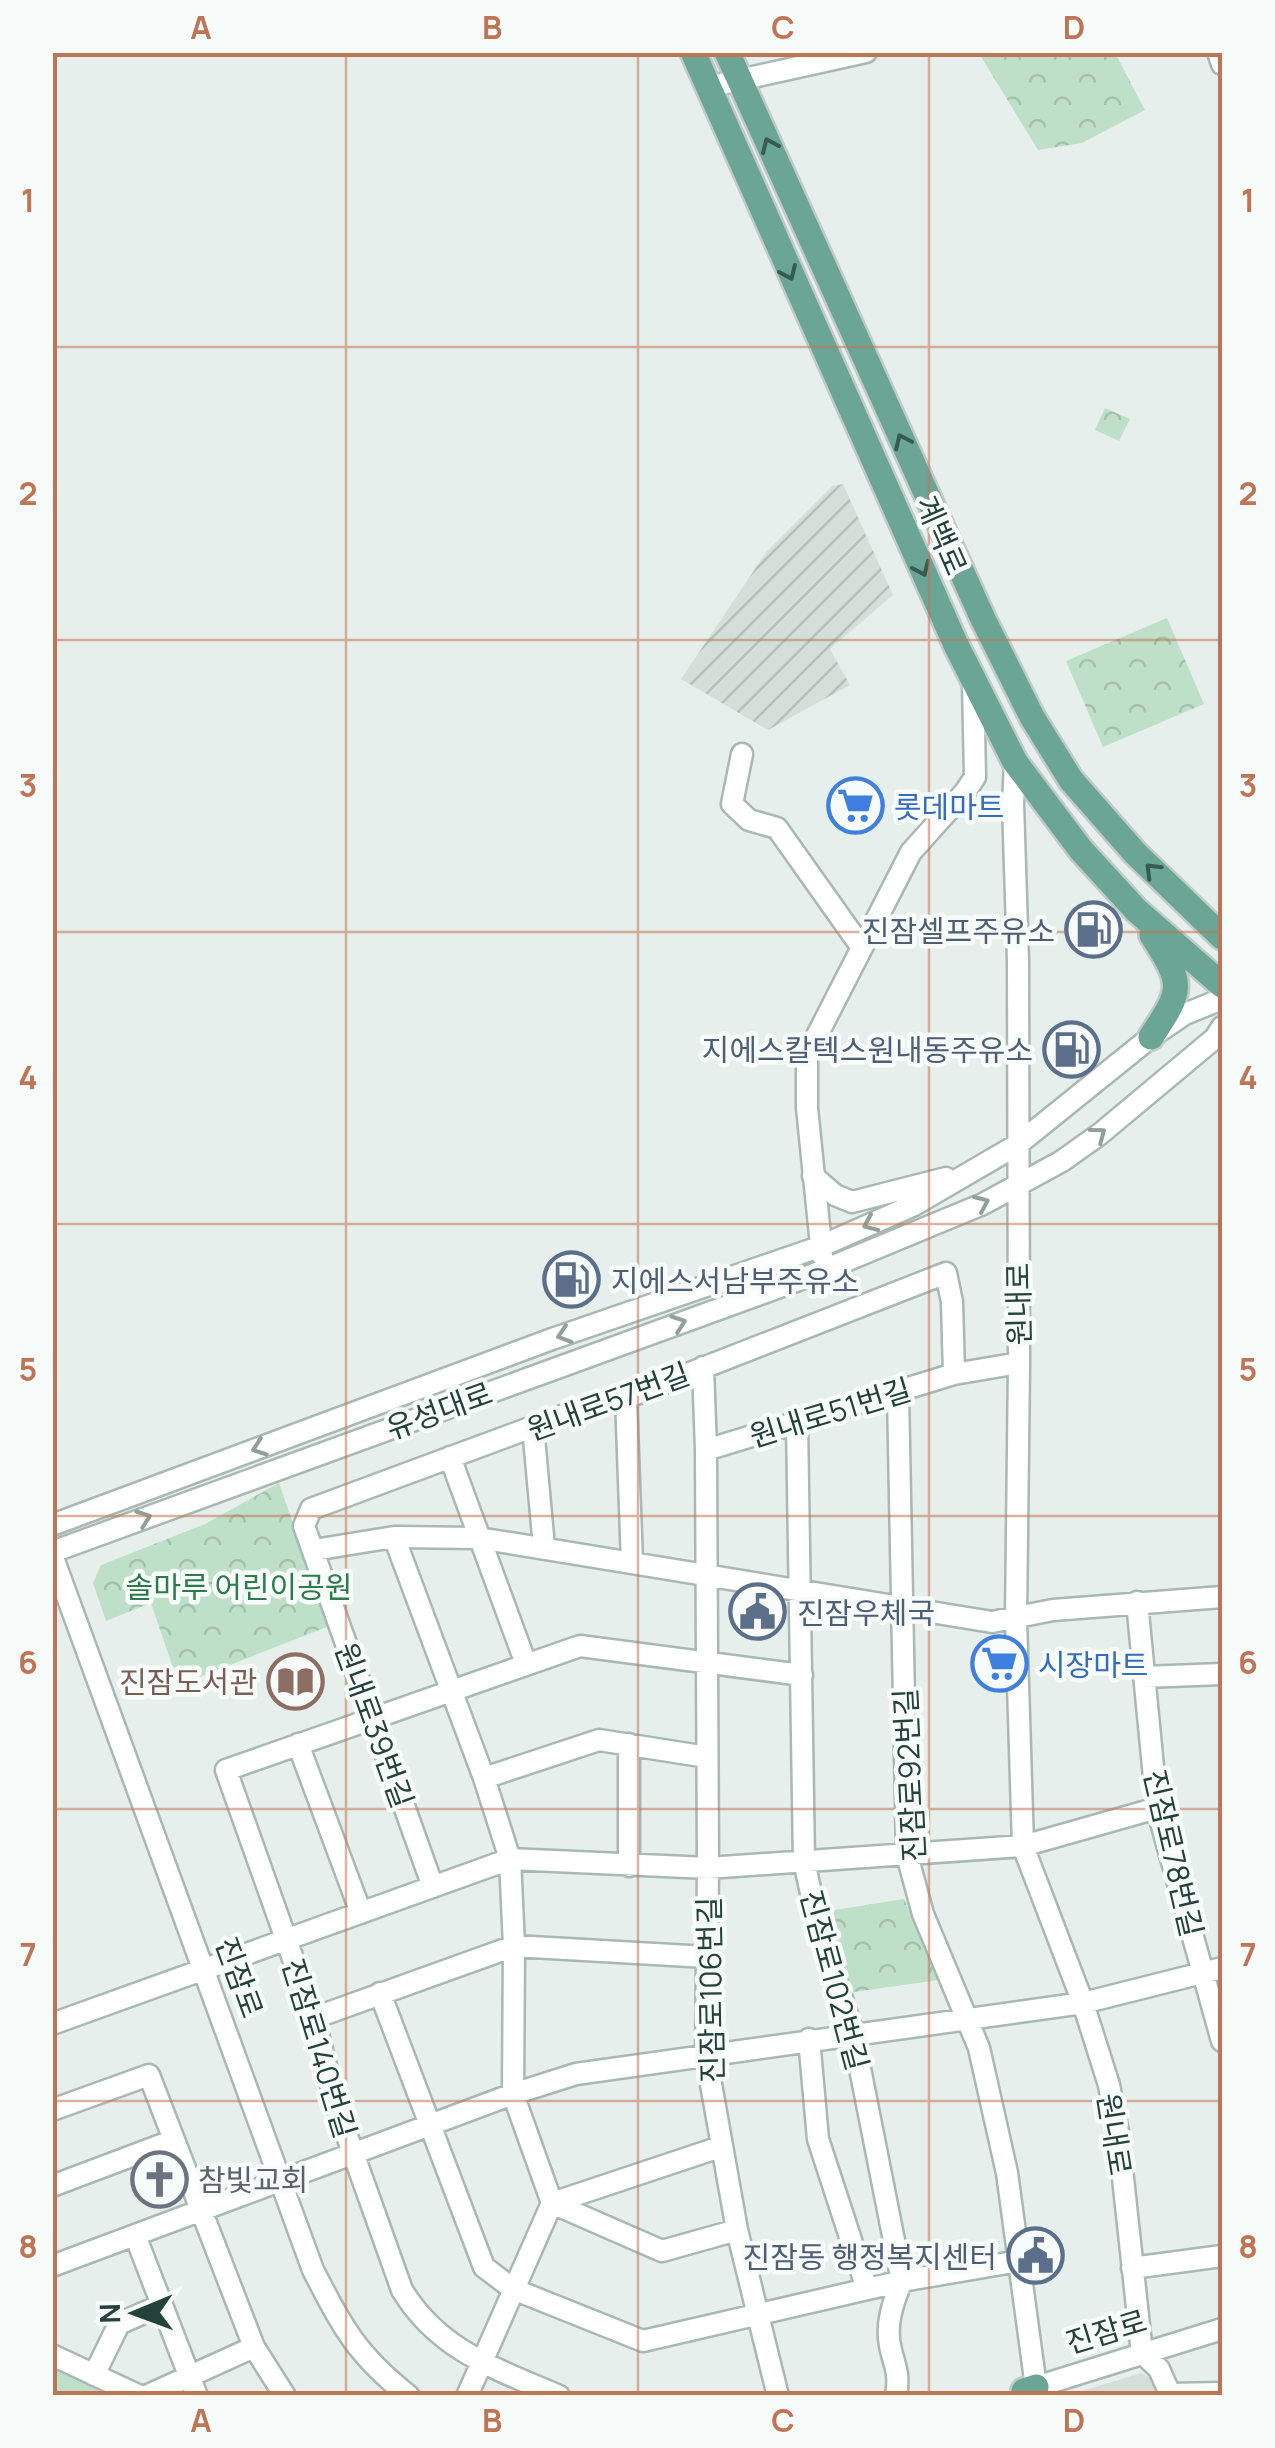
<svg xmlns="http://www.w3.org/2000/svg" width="1275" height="2448" font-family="Manrope,'Noto Sans KR',sans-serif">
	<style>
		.built { fill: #d4dfda }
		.industrial { fill: url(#industrial-furrows) }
		.park { fill: url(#park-crowns) }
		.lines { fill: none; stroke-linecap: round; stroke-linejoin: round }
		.minor-casing { stroke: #a8b8b2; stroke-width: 25 }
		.major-casing { stroke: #c2cac8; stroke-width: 30 }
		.minor { stroke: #fff; stroke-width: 20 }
		.major { stroke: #6aa596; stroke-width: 25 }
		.oneway { stroke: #365b51 }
		.oneway2 { stroke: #92a09c }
		.grid { fill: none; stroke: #c07456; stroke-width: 2.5; stroke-opacity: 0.55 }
		.labels { text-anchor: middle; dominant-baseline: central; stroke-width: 9; stroke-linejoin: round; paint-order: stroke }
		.street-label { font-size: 30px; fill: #24423a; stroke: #f7fbf9 }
		.shop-label { font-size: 30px; fill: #366cbe; stroke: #f7fbf9; text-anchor: start }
		.service-label { font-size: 30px; fill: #4e5e75; stroke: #f7fbf9; text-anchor: end }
		.park-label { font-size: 30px; fill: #2d7a4b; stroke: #f7fbf9 }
		.education-label { font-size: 30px; fill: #785e54; stroke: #f7fbf9; text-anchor: end }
		.worship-label { font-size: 30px; fill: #5b616d; stroke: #f7fbf9; text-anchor: start }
		.neatline { fill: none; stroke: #c07456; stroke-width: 4 }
		.grid-label { font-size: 32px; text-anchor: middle; font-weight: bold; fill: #c07456 }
	</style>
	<defs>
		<pattern id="industrial-furrows" width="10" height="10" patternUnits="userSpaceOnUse" patternTransform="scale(2.5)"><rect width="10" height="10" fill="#d4dfda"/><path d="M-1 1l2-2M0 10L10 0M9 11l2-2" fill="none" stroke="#b6c1bc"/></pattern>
		<pattern id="park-crowns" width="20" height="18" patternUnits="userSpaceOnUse" patternTransform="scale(2.5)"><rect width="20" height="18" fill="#bfe0c8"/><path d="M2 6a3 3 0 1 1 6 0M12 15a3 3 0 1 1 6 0" fill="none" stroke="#a4c1ad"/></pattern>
	</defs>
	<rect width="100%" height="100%" fill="#e6efeb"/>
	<!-- built -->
	<path class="built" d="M1141 2373 1157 2381 1161 2396H1066Z"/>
	<!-- industrial -->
	<path class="industrial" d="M843 484 893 595 830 649 850 685 768 730 681 679 767 551 832 486Z"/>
	<!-- park -->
	<path class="park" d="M990 52 1115 53 1145 110 1082 143 1038 150 980 55Z
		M1105 408 1130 419 1119 441 1095 430Z
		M1167 618 1204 704 1103 747 1066 661Z
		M279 1483 329 1626 179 1685 151 1603 106 1621 93 1583 101 1565 205 1524Z
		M904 1899 939 1980 847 1993 816 1913Z
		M53 2361 128 2395H53Z"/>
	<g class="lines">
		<defs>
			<path id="minor" d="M1218 52 1222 64
				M708 87 866 52
				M742 754 732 804 749 820 777 828 860 945
				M1015 762 1013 804 1018 961 1019 1363 1016 1619 1023 1846 1083 2003 1109 2085 1118 2132 1142 2353
				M813 1176 835 1195 852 1202 946 1178
				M822 1255 807 1108V1055L911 852 965 792 975 777 973 683
				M703 1367 706 1450 708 1868 706 2056 737 2230 778 2396
				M898 1393 907 1855 923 1914 979 2048 1007 2173 1036 2387 1222 2329
				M626 1398 632 1563
				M797 1423 804 1861 817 1921 853 2033 902 2281C894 2299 887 2319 889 2338 891 2362 901 2367 896 2396
				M533 1427 544 1547
				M706 1450 954 1374 1019 1363
				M450 1457 526 1664
				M52 1525 552 1339 819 1247 914 1205 1017 1145 1151 1037 1185 1014 1222 999
				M394 1537 484 1778 510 1859 514 1946 513 2094 552 2203 467 2396
				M314 1550 394 1537 479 1538 992 1622 1053 1610 1222 1597
				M52 1552 807 1277 983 1204 1062 1161 1100 1134 1215 1038 1222 1027
				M52 1555 313 2270C343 2328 356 2354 409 2396
				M1137 1602 1157 1808 1222 2041
				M1144 1677 1222 1674
				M298 1744 361 1913
				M629 1744V1866
				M484 1778 599 1740 707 1757
				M433 1887 304 1526 311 1509 597 1403 626 1398 946 1273 952 1302 954 1374
				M380 1993 484 2267 513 2289 643 2341 902 2281 1019 2261
				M314 2018 514 1946 707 1957
				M52 2024 510 1859 708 1868 1023 1846 1157 1808
				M809 2039 818 2139 867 2289
				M52 2110 149 2075 254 2347 285 2396
				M52 2186 174 2140
				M552 2203 662 2251 737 2230
				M552 2203 720 2147
				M135 2235 197 2396
				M52 2266 513 2094 576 2074 1083 2003 1222 1968
				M1132 2268 1222 2256
				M1142 2353 1159 2369 1170 2394 1222 2393
				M52 2355 140 2396
				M94 2375 119 2324 161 2305
				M146 2396 254 2347
				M559 2396C497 2369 439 2351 402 2290L336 2105 314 2018 226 1770 580 1646 802 1675"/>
			<path id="major" d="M693 52 956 645 1015 762 1081 850 1136 910 1222 985
				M727 52 983 619 1032 717 1071 780 1135 853 1222 937
				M1151 1037C1183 989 1184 985 1152 935
				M1024 2391 1036 2387"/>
		</defs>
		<!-- minor casing -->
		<use href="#minor" class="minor-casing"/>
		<!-- major casing -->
		<use href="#major" class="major-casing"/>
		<!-- minor -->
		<use href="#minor" class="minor"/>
		<!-- major -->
		<use href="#major" class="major"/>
	</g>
	<!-- one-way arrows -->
	<defs><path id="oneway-chevron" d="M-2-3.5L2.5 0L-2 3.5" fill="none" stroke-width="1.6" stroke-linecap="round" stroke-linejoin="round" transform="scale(2.5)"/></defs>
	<g class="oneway">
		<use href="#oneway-chevron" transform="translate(769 145) rotate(-114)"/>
		<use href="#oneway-chevron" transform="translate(789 273) rotate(66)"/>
		<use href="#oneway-chevron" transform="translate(902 441) rotate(-115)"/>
		<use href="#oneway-chevron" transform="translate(922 569) rotate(66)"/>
		<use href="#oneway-chevron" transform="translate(1152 870) rotate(-135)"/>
	</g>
	<g class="oneway2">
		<use href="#oneway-chevron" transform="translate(1099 1134) rotate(-37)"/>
		<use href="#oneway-chevron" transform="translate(982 1203) rotate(-24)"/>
		<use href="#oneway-chevron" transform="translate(870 1224) rotate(156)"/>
		<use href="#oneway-chevron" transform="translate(679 1323) rotate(-20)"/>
		<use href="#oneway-chevron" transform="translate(564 1335) rotate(162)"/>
		<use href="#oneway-chevron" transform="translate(259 1448) rotate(160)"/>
		<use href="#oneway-chevron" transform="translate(144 1518) rotate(-20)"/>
	</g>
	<!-- grid -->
	<path class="grid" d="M346 52V2396M638 52V2396M929 52V2396M52 347H1222M52 640H1222M52 932H1222M52 1224H1222M52 1516H1222M52 1809H1222M52 2101H1222"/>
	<!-- icons -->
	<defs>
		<symbol id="supermarket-ring" viewBox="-11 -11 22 22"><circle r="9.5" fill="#f7fbf9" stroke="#3f7fe0" stroke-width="1.5"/><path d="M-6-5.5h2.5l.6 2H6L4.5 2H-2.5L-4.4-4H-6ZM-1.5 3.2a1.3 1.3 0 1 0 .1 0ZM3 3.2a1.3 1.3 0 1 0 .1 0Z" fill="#3f7fe0"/></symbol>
		<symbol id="fuel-ring" viewBox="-11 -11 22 22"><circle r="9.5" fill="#f7fbf9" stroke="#5c6f8a" stroke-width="1.5"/><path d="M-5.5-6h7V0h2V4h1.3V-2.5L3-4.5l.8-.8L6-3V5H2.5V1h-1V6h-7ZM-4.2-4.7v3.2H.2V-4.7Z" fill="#5c6f8a"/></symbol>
		<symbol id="civic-ring" viewBox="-11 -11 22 22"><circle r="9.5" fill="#f7fbf9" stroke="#5c6f8a" stroke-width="1.5"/><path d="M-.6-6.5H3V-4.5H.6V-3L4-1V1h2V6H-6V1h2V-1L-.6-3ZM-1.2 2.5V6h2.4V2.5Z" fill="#5c6f8a"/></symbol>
		<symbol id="library-ring" viewBox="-11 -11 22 22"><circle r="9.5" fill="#f7fbf9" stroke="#8d6e63" stroke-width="1.5"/><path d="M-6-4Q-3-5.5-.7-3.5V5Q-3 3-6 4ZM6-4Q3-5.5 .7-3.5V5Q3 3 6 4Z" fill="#8d6e63"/></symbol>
		<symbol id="church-ring" viewBox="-11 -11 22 22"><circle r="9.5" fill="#f7fbf9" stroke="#6b7280" stroke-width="1.5"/><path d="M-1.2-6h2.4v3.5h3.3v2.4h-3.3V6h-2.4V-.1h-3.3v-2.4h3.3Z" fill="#6b7280"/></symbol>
	</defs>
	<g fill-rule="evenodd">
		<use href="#supermarket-ring" x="824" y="774" width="63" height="63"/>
		<use href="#fuel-ring" x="1062" y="898" width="63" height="63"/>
		<use href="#fuel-ring" x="1040" y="1018" width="63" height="63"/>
		<use href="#fuel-ring" x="540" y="1248" width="63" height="63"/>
		<use href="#civic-ring" x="726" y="1580" width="63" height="63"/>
		<use href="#supermarket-ring" x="968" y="1632" width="63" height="63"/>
		<use href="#library-ring" x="264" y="1650" width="63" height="63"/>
		<use href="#church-ring" x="128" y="2148" width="63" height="63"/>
		<use href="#civic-ring" x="1004" y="2224" width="63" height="63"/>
	</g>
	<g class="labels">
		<!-- street labels -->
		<g class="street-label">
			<text transform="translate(942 535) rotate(66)">계백로</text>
			<text transform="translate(1018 1304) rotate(-91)">원내로</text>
			<text transform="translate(608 1401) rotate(-20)">원내로57번길</text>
			<text transform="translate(439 1410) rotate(-20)">유성대로</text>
			<text transform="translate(830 1412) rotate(-17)">원내로51번길</text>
			<text transform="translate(375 1725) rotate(70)">원내로39번길</text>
			<text transform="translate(909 1775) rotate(-93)">진잠로92번길</text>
			<text transform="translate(1174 1853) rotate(77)">진잠로78번길</text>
			<text transform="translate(240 1977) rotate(70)">진잠로</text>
			<text transform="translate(835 1980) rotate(75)">진잠로102번길</text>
			<text transform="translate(710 1990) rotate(-91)">진잠로106번길</text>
			<text transform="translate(320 2048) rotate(73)">진잠로140번길</text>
			<text transform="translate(1115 2134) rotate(81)">원내로</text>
			<text transform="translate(1106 2331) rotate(-17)">진잠로</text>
		</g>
		<!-- shop labels -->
		<g class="shop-label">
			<text x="894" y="806">롯데마트</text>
			<text x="1038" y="1664">시장마트</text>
		</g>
		<!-- service labels -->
		<g class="service-label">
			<text x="1055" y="930">진잠셀프주유소</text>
			<text x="1033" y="1049">지에스칼텍스원내동주유소</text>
			<text x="611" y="1280" text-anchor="start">지에스서남부주유소</text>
			<text x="797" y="1612" text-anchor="start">진잠우체국</text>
			<text x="997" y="2256">진잠동 행정복지센터</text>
		</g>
		<!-- park labels -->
		<g class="park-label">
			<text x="239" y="1586">솔마루 어린이공원</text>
		</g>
		<!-- education labels -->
		<g class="education-label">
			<text x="257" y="1681">진잠도서관</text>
		</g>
		<!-- worship labels -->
		<g class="worship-label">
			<text x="198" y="2179">참빛교회</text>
		</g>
	</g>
	<!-- border -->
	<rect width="1275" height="2448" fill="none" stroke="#f7fbf9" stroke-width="110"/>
	<!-- north arrow -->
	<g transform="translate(135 2313) rotate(269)" stroke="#f7fbf9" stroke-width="8" paint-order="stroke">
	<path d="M0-8L18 38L0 25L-18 38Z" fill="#24423a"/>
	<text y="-15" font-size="28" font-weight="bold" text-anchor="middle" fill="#24423a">N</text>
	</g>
	<rect x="55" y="55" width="1165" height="2338" class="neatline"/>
	<g class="grid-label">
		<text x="201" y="39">A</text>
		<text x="492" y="39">B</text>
		<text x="783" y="39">C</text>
		<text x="1074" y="39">D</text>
		<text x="28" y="212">1</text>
		<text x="1248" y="212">1</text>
		<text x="28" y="505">2</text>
		<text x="1248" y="505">2</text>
		<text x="28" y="797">3</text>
		<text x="1248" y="797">3</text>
		<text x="28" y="1089">4</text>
		<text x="1248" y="1089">4</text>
		<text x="28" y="1381">5</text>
		<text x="1248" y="1381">5</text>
		<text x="28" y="1674">6</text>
		<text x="1248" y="1674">6</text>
		<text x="28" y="1966">7</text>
		<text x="1248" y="1966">7</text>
		<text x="28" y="2258">8</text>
		<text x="1248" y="2258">8</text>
		<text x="201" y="2432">A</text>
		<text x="492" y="2432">B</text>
		<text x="783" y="2432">C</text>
		<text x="1074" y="2432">D</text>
	</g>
</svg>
